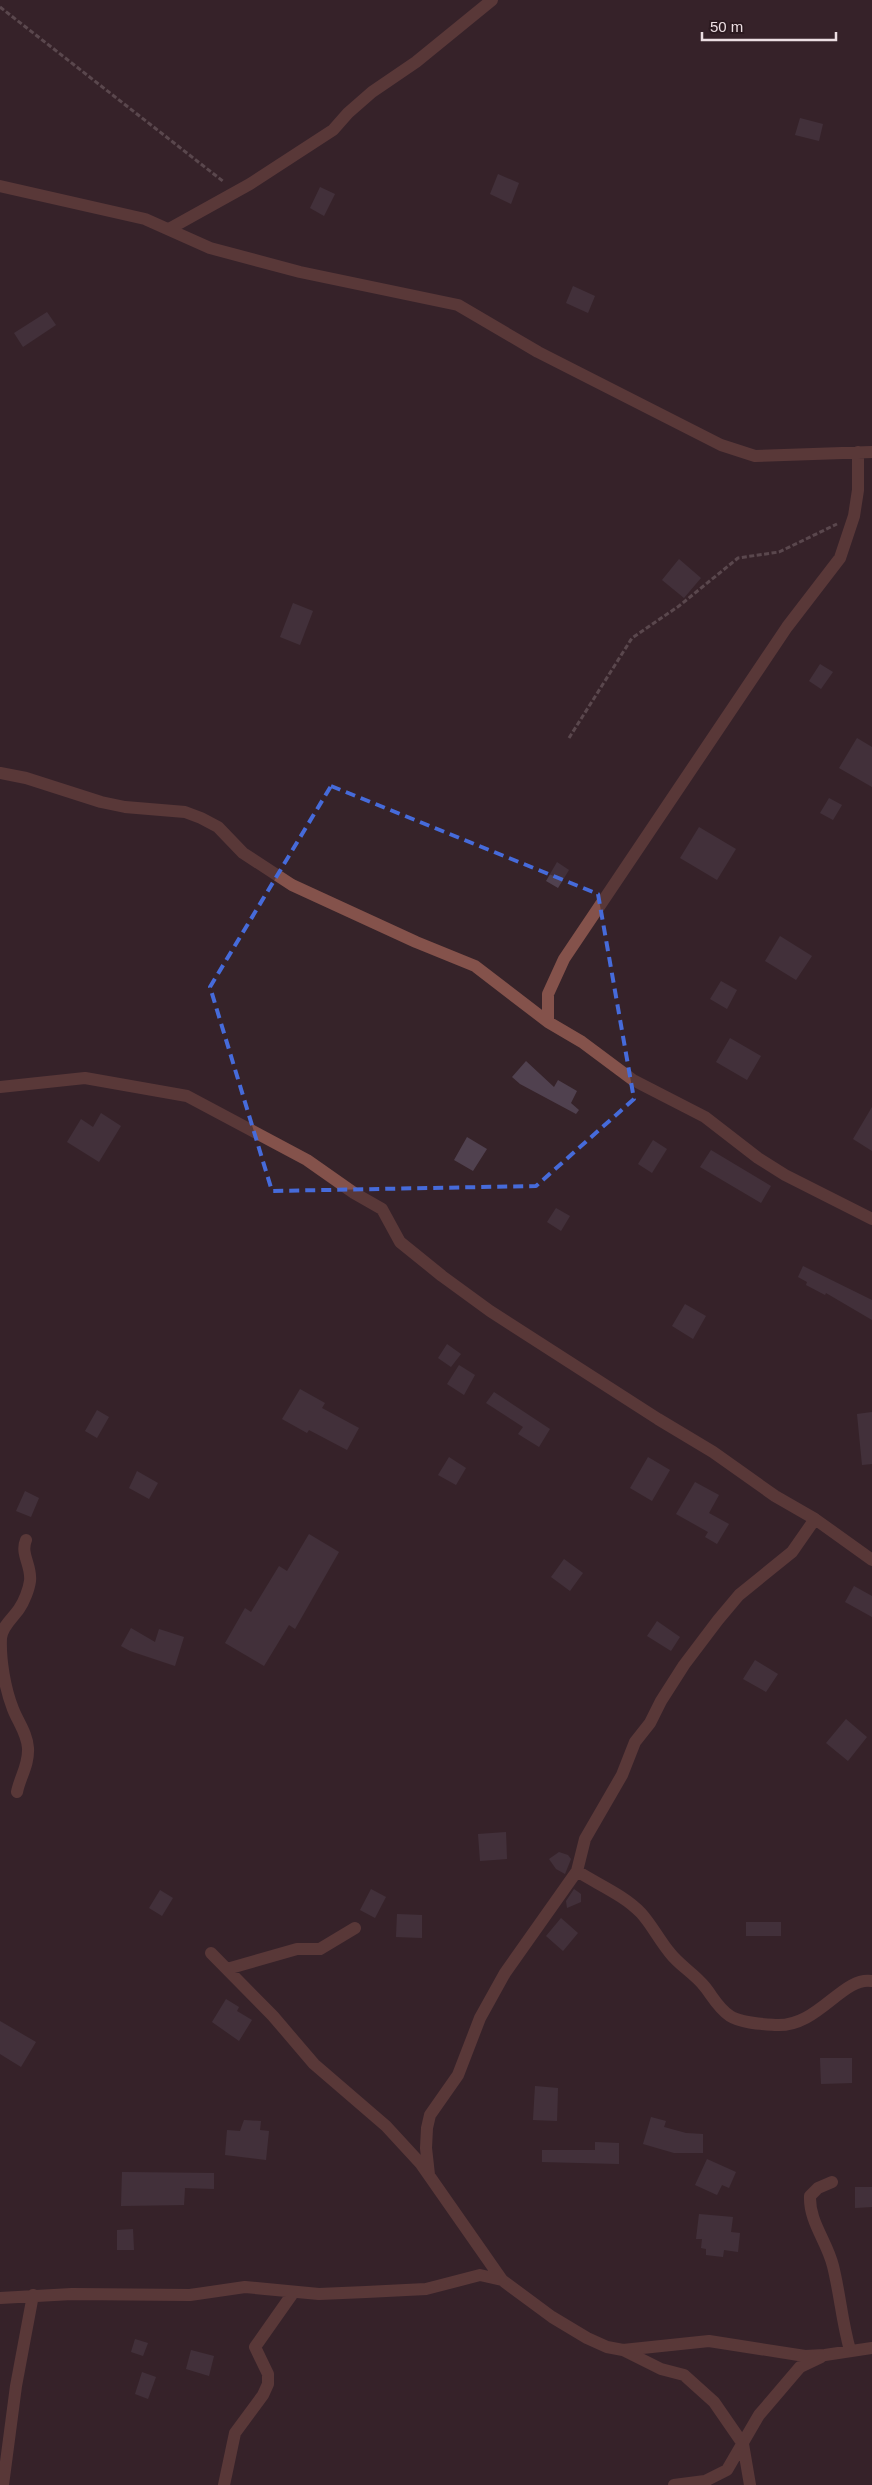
<svg xmlns="http://www.w3.org/2000/svg" width="872" height="2485" font-family="Arial,sans-serif">
	<style>
		.building { fill: #50414f }
		.lines { fill: none; stroke-linecap: round; stroke-linejoin: round }
		.path { stroke: #857479; stroke-width: 3; stroke-dasharray: 5 2.5; stroke-linecap: butt }
		.minor { stroke: #84524b; stroke-width: 12 }
		.marked { fill: none; stroke: #466bda; stroke-width: 4; stroke-dasharray: 10 6; stroke-linejoin: round }
	</style>
	<rect width="100%" height="100%" fill="#362329"/>
	<!-- building -->
	<path class="building" d="M800 118 823 124 819 141 795 135Z
		M498 174 519 183 511 204 490 194Z
		M320 187 335 194 324 216 310 208Z
		M573 286 595 296 588 313 566 303Z
		M47 312 56 325 23 347 14 333Z
		M679 559 701 578 684 598 662 580Z
		M293 603 313 611 300 645 280 637Z
		M820 664 833 672 821 689 809 681Z
		M857 738 872 747V787L839 768Z
		M829 798 842 805 833 820 820 813Z
		M699 827 736 849 717 880 680 858Z
		M557 862 569 870 558 888 546 881Z
		M780 936 812 956 796 980 765 961Z
		M721 981 737 990 727 1009 710 999Z
		M730 1038 761 1056 747 1080 716 1062Z
		M526 1061 554 1087 558 1080 577 1091 571 1103 579 1110 576 1114 520 1084 512 1077Z
		M872 1107V1151L853 1139Z
		M101 1113 121 1126 99 1162 67 1142 81 1119 93 1127Z
		M467 1137 487 1149 473 1171 454 1160Z
		M653 1140 667 1149 652 1173 638 1164Z
		M711 1150 771 1186 761 1203 700 1167Z
		M556 1208 570 1216 561 1231 547 1222Z
		M803 1266 872 1300V1320L826 1293 825 1295 806 1285 807 1282 798 1277Z
		M685 1304 706 1316 693 1339 672 1326Z
		M447 1344 461 1354 451 1367 438 1358Z
		M459 1365 475 1375 464 1395 447 1384Z
		M300 1389 325 1403 322 1408 359 1428 347 1450 309 1430 307 1433 282 1419Z
		M494 1392 550 1429 539 1447 518 1434 523 1427 486 1403Z
		M97 1410 109 1417 97 1438 85 1431Z
		M872 1412V1464L862 1465 857 1414Z
		M449 1457 466 1468 456 1485 438 1475Z
		M648 1457 670 1470 652 1501 630 1488Z
		M137 1471 158 1483 149 1499 129 1488Z
		M695 1482 719 1495 709 1513 729 1524 717 1544 705 1537 708 1532 676 1514Z
		M25 1491 39 1498 31 1517 16 1511Z
		M309 1534 339 1552 295 1629 289 1625 264 1666 225 1643 245 1608 251 1612 279 1566 287 1571Z
		M564 1559 583 1573 570 1591 551 1577Z
		M854 1586 872 1596V1617L845 1602Z
		M657 1621 680 1637 671 1651 647 1636Z
		M131 1628 155 1642 159 1629 184 1637 175 1666 130 1651 121 1646Z
		M755 1660 778 1674 766 1692 743 1679Z
		M846 1719 867 1737 848 1761 826 1743Z
		M506 1832 507 1859 480 1861 478 1834Z
		M559 1852 568 1855 571 1859 565 1874 556 1869 549 1859Z
		M371 1889 386 1897 375 1918 360 1910Z
		M574 1889 581 1894V1902L567 1908 566 1901Z
		M160 1890 173 1898 162 1916 149 1908Z
		M397 1914 422 1915V1938L396 1937Z
		M561 1918 578 1933 563 1951 546 1936Z
		M746 1922H781V1936H746Z
		M226 1999 239 2007 237 2011 252 2020 239 2041 212 2022Z
		M0 2021 36 2042 21 2067 0 2054Z
		M820 2058H852V2083L821 2084Z
		M535 2086 558 2088 557 2121 533 2120Z
		M651 2117 666 2121 664 2127 686 2133 703 2134V2153H674L643 2144Z
		M244 2120 261 2121 260 2130 269 2131 266 2160 225 2155 227 2130 240 2131Z
		M595 2142 619 2143V2164L542 2162V2150H595Z
		M707 2159 736 2172 729 2188 722 2185 717 2195 695 2185Z
		M122 2172 214 2173V2189L185 2188 184 2205 121 2206Z
		M855 2187H872V2207L855 2208Z
		M699 2214 733 2217 731 2232 740 2233 738 2252 724 2250 723 2257 706 2255V2249L701 2248 702 2239H696Z
		M133 2229 134 2250H117V2230Z
		M135 2339 148 2343 143 2356 131 2352Z
		M191 2350 214 2356 209 2376 186 2369Z
		M142 2372 156 2377 148 2399 135 2394Z"/>
	<g class="lines">
		<!-- path -->
		<path class="path" d="M0 7 224 182
			M569 738 632 638 679 606 738 558 779 552 837 524"/>
		<!-- minor -->
		<path class="minor" d="M0 186 145 219 210 248 300 272 458 305 538 352 721 445 755 456 872 452
			M169 229 250 184 333 130 348 113 372 92 416 62 492 0
			M0 773 26 778 101 802 125 807 185 812 201 818 218 827 243 853 292 885 416 942 475 966 548 1022 582 1042 633 1080 705 1117 758 1158 785 1175 872 1219
			M548 1022V994L564 959 787 627 840 558 854 516 858 490V452
			M0 1087 85 1078 187 1096 307 1160 354 1193 382 1209 400 1242 442 1276 490 1311 658 1419 713 1452 775 1496 815 1519 872 1560
			M17 1792C20 1777 29 1765 28 1748 27 1733 18 1722 13 1709 5 1689 0 1660 1 1638 2 1626 13 1618 19 1609 24 1602 29 1589 30 1581 32 1566 20 1554 26 1540
			M577 1871C597 1884 624 1895 641 1913 652 1925 659 1940 670 1953 680 1966 695 1974 705 1987 713 1997 718 2008 730 2016 741 2023 761 2024 775 2025 818 2028 842 1976 872 1981
			M211 1953 273 2016 314 2064 386 2126 421 2164 502 2280
			M227 1969 297 1949H320L355 1928
			M429 2175 426 2148 427 2128 430 2115 458 2075 480 2018 505 1973 577 1871 585 1839 622 1775 635 1742 650 1723 661 1701 684 1665 718 1620 739 1595 792 1552 815 1519
			M832 2182 818 2188 810 2196C809 2222 827 2241 833 2266 840 2294 842 2322 850 2350
			M0 2298 72 2294 190 2295 245 2287 319 2294 366 2292 426 2289 480 2275 502 2280 552 2317 587 2338 607 2347 623 2350 709 2341 805 2356 825 2355 872 2348
			M623 2350 661 2369 684 2375 714 2402 743 2444 750 2485
			M3 2485 16 2386 33 2295
			M224 2485 235 2433 263 2395 268 2384V2374L255 2347 293 2293
			M674 2485 705 2481 727 2470 759 2415 800 2367 821 2357"/>
	</g>
	<!-- marked area -->
	<path d="M0 0H872V2485H0ZM331 786 598 894 634 1099 536 1186 272 1191 210 987Z" fill="#362329" fill-opacity=".55" fill-rule="evenodd"/>
	<path class="marked" d="M331 786 598 894 634 1099 536 1186 272 1191 210 987Z"/>
	<!-- scale -->
	<path d="M702 32v8h134v-8" fill="none" stroke="#ecdee2" stroke-width="2.5"/>
	<text x="710" y="32" font-size="15" fill="#ecdee2" stroke="#2c1a20" stroke-width="4" paint-order="stroke">50 m</text>
</svg>
